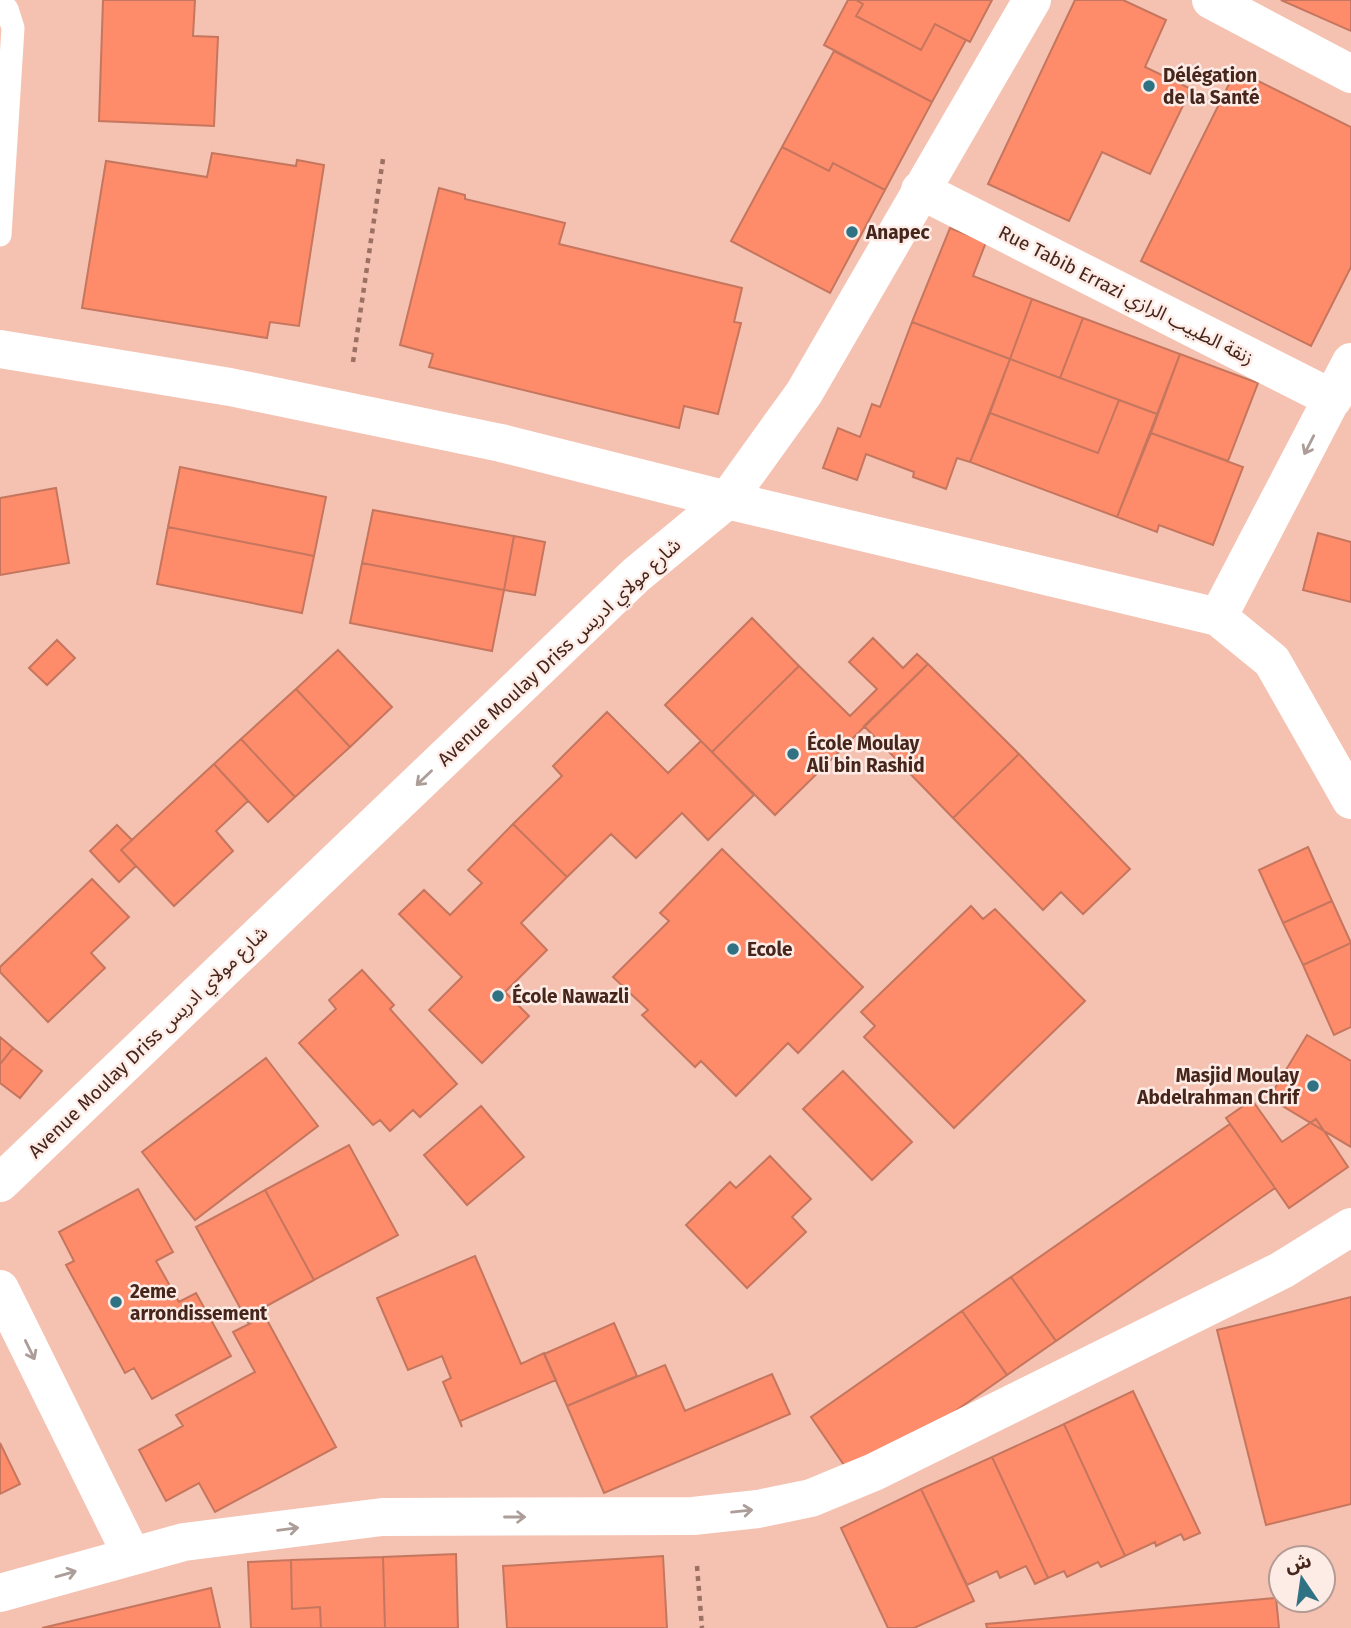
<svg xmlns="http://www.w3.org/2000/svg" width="1351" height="1628" font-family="'Fira Sans','Noto Sans Arabic',sans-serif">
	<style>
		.building { fill: #fe8b69; stroke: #c5765e; stroke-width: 2 }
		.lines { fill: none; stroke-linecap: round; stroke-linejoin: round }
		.path { stroke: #9c7164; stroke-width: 4.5; stroke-dasharray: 5 5; stroke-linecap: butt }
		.service { stroke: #fff; stroke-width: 23 }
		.minor { stroke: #fff; stroke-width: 38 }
		.tertiary { stroke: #fff; stroke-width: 38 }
		.oneway { stroke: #ac9d98 }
		.poi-dot { fill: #2f7283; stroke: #fdebe6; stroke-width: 2.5 }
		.labels { text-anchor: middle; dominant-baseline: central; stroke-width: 5; stroke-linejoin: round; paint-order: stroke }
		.poi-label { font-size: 19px; font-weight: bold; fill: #46251b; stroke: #fdebe6; text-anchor: start }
		.street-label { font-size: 19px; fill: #46251b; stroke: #fdebe6 }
	</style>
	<rect width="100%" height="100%" fill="#f5c1b1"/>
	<!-- building -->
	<path class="building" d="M103 0H195L193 36 218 37 214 126 99 121Z
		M848 0H856L863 4 856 16 921 50 935 24 966 40 932 102 824 45Z
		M856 0H992L970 42 935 24 921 50 856 16 863 4Z
		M1075 0H1123L1166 20 1145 67 1191 89 1150 174 1102 152 1069 221 988 184Z
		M1281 0H1351V31Z
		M834 51 932 102 885 190 833 163 829 171 782 147Z
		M1236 70 1351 127V267L1311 346 1141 261Z
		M782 147 829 171 833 163 885 190 830 293 731 241Z
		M212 153 296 166 297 160 324 165 299 326 270 322 267 338 82 308 106 161 207 177Z
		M439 188 465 195V199L565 223 559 244 742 288 734 322 741 323 718 414 684 406 679 428 429 367 433 354 400 345Z
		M950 228 986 242 973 276 1032 299 1010 359 912 322Z
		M1032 299 1083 318 1060 378 1010 359Z
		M1083 318 1180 354 1157 414 1060 378Z
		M912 322 1010 359 970 462 957 458 946 489 913 477 914 472 866 454 857 480 823 468 838 428 860 437 872 404 880 407Z
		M1180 354 1258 383 1228 461 1151 433Z
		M1010 359 1119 400 1098 453 990 413Z
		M1119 400 1157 414 1117 517 970 462 990 413 1098 453Z
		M1151 433 1243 467 1213 545 1159 525 1157 532 1117 517Z
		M180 467 326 497 314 556 168 527Z
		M56 488 69 563 0 575V498Z
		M373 510 514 536 504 590 362 563Z
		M168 527 314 556 302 613 157 584Z
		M1318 533 1351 542V602L1303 590Z
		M514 536 545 542 535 595 504 590Z
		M362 563 504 590 492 651 350 623Z
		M752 618 799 666 712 752 665 705Z
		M873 638 903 668 917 654 928 664 775 815 712 752 799 666 850 716 877 689 849 662Z
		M57 640 75 658 47 685 29 668Z
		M338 650 392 707 350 747 296 689Z
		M928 664 1019 754 953 818 864 726Z
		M296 689 350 747 295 797 241 739Z
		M607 712 668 773 701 741 754 795 708 840 682 813 636 858 611 834 567 877 513 824 562 776 553 766Z
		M241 739 295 797 268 822 214 764Z
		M1019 754 1130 869 1083 914 1061 892 1043 910 953 818Z
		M214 764 248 801 216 831 233 851 174 906 121 850Z
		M513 824 567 877 521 923 547 950 505 992 529 1016 482 1063 429 1010 462 977 399 914 424 890 450 915 482 883 468 870Z
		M117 825 132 840 121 850 136 866 119 882 90 851Z
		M1308 847 1332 901 1283 923 1259 870Z
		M722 849 863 987 798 1053 788 1043 736 1096 701 1061 695 1067 642 1015 648 1010 613 977 669 921 660 913Z
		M92 879 129 917 91 953 105 968 48 1022 0 972V967Z
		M1332 901 1351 943 1303 965 1283 923Z
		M971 906 983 919 995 909 1085 1001 954 1128 864 1037 875 1026 861 1012Z
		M1351 943V1027L1334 1035 1303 965Z
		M362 970 394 1005 390 1009 457 1084 420 1117 413 1110 390 1131 380 1120 373 1125 299 1043 336 1009 329 1000Z
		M1307 1035 1351 1061V1147L1269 1098Z
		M0 1037 13 1048 0 1064Z
		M13 1048 42 1071 20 1098 0 1083V1064Z
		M266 1058 318 1126 195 1220 142 1152Z
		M843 1071 912 1142 872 1180 803 1109Z
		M1252 1100 1282 1142 1316 1119 1348 1167 1289 1208 1226 1118Z
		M481 1106 524 1157 467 1205 424 1155Z
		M1230 1124 1275 1188 1056 1341 1011 1277Z
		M349 1145 398 1235 314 1280 265 1190Z
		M770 1156 811 1199 792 1217 806 1232 747 1288 686 1225 730 1182 736 1188Z
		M138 1189 173 1252 156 1261 179 1302 196 1293 231 1356 152 1399 134 1368 125 1373 66 1265 74 1261 59 1232Z
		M265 1190 314 1280 261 1309 264 1315 249 1324 196 1227Z
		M475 1256 521 1364 544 1353 556 1380 460 1421 462 1427 443 1382 451 1378 442 1356 408 1370 377 1298Z
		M1011 1277 1056 1341 1007 1375 962 1311Z
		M1351 1297V1504L1266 1525 1217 1330Z
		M261 1309 264 1315 249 1324 245 1317Z
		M261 1309 336 1447 215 1512 199 1483 166 1501 139 1450 183 1426 176 1415 255 1372 233 1332 249 1324 245 1317Z
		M962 1311 1007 1375 855 1481 811 1417Z
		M614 1323 637 1376 567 1406 544 1354Z
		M665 1365 685 1411 772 1374 790 1414 604 1493 567 1406Z
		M1133 1391 1200 1533 1184 1540 1181 1534 1156 1546 1155 1542 1125 1556 1064 1424Z
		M1064 1424 1125 1556 1101 1567 1098 1562 1067 1577 1064 1571 1048 1578 992 1457Z
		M0 1443 20 1484 0 1494Z
		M992 1457 1048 1578 1035 1584 1026 1566 1000 1578 997 1571 967 1585 921 1489Z
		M921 1489 974 1601 914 1628H888L841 1528Z
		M456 1554 458 1628H385L383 1557Z
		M663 1556 667 1628H507L503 1566Z
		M383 1557 385 1628H321L320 1607 292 1609 291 1560Z
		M291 1560 292 1609 320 1607 321 1628H251L248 1562Z
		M211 1588 220 1628H42Z
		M1276 1598 1279 1628H987L986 1624Z"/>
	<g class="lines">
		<!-- path -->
		<path class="path" d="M353 362 383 159
			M697 1566 702 1628"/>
		<!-- service -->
		<path class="service" d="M0 4 7 9 13 28 0 235"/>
		<!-- minor -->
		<path class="minor" d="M1211 0 1351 74
			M920 190 1333 399
			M1218 617 1351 362
			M0 1183 636 575 727 500 804 393 1032 0
			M0 1289 132 1556"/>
		<!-- tertiary -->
		<path class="tertiary" d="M0 349 230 387 501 443 727 500 1218 617 1272 661 1351 800
			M0 1593 184 1542 382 1517 693 1516 758 1509 811 1498 874 1472 1282 1270 1351 1227"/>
	</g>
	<!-- one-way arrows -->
	<defs><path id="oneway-shaft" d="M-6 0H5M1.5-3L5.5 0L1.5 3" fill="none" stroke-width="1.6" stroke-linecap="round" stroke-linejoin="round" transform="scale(1.75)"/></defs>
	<g class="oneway">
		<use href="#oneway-shaft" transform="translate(1309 445) rotate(117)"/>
		<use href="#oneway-shaft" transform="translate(424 778) rotate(136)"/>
		<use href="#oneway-shaft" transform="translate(30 1350) rotate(64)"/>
		<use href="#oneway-shaft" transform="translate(742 1511) rotate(-6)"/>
		<use href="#oneway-shaft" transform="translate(515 1517)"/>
		<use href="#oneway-shaft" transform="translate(288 1529) rotate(-7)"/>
		<use href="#oneway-shaft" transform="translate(66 1574) rotate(-16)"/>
	</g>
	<!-- markers -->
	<g class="poi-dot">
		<circle cx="1149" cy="86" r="7"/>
		<circle cx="852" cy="232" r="7"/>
		<circle cx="793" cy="754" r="7"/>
		<circle cx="733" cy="949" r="7"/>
		<circle cx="498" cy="996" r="7"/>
		<circle cx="1313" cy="1086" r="7"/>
		<circle cx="116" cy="1302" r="7"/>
	</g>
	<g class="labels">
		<!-- poi labels -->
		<g class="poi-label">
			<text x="1163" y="75">Délégation<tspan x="1163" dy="22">de la Santé</tspan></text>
			<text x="866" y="232">Anapec</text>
			<text x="807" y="743">École Moulay<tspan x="807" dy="22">Ali bin Rashid</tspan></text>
			<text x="747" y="949">Ecole</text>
			<text x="512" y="996">École Nawazli</text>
			<text x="1299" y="1075" text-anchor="end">Masjid Moulay<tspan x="1299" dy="22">Abdelrahman Chrif</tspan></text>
			<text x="130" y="1291">2eme<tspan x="130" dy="22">arrondissement</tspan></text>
		</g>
		<!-- street labels -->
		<g class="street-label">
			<text transform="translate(1126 295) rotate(27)">Rue Tabib Errazi زنقة الطبيب الرازي</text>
			<text transform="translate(559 652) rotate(-43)">Avenue Moulay Driss شارع مولاي ادريس</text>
			<text transform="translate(148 1042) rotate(-44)">Avenue Moulay Driss شارع مولاي ادريس</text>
		</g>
	</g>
	<!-- north arrow -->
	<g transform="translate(1302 1579) rotate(347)"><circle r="33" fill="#fdebe6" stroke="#b49c95" stroke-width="2"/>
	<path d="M0-5L12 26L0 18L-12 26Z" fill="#2f7283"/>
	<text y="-10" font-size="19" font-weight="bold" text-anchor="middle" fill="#46251b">ش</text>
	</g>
</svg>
